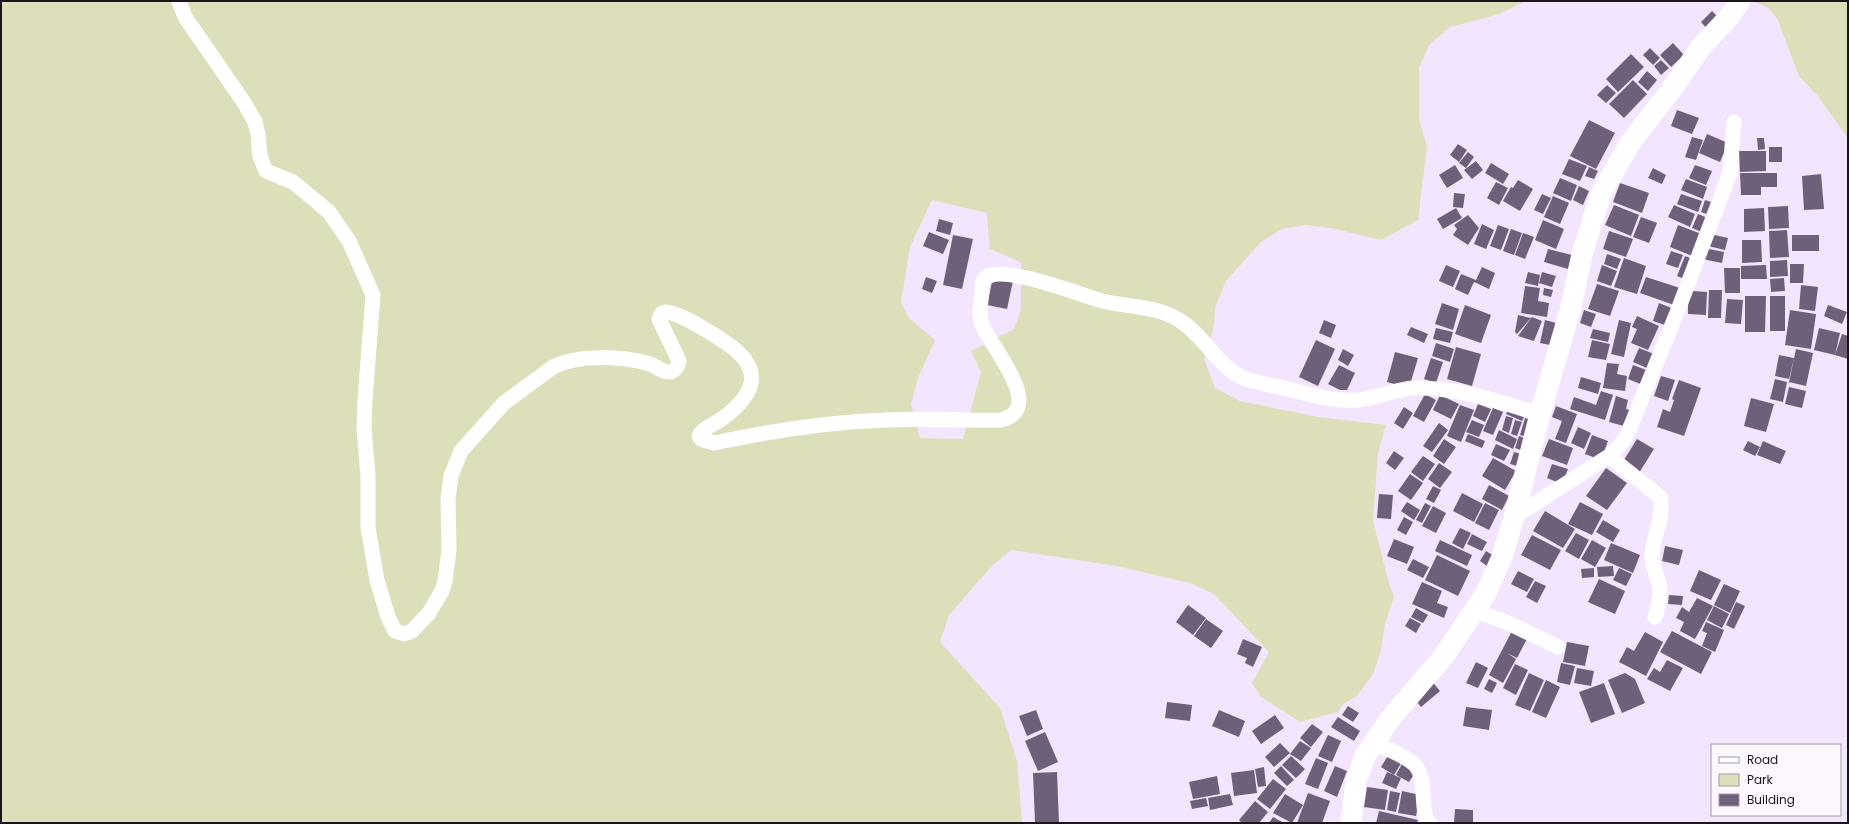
<svg xmlns="http://www.w3.org/2000/svg" width="1849" height="824" font-family="Poppins,sans-serif">
	<style>
		.green { fill: #dddfba; fill-rule: evenodd }
		.building { fill: #6f6079 }
		.lines { fill: none; stroke-linecap: round; stroke-linejoin: round }
		.street { stroke: #fff; stroke-width: 15 }
		.secondary { stroke: #fff; stroke-width: 21 }
	</style>
	<rect width="100%" height="100%" fill="#f3e5fd"/>
	<!-- green -->
	<path class="green" d="M1 1H1525L1500 14 1450 27 1429 45 1419 68V120L1427 146 1418 220 1381 240 1331 228 1306 225 1282 229 1261 242 1226 281 1216 305 1213 330 1204 359 1215 388 1240 401 1318 417 1386 425 1378 453 1373 521 1390 587 1394 597 1385 623 1381 650 1373 674 1357 696 1343 704 1338 712 1300 722 1261 697 1252 683 1269 652 1214 594 1190 583 1116 566 1011 550 992 566 949 615 940 642 1000 708 1017 761 1022 823H1ZM932 200 987 213 990 249 1021 262V310L1014 329 971 351 981 372 963 439 920 438 911 404 918 378 935 340 909 318 901 302 910 247Z
		M1753 1H1848V138L1817 95 1799 76 1777 18 1768 8Z"/>
	<!-- building -->
	<path class="building" d="M1712 11 1720 19 1708 30 1701 22Z
		M1673 43 1684 55 1671 67 1660 55Z
		M1650 48 1660 58 1653 65 1643 55Z
		M1631 54 1644 67 1618 92 1606 79Z
		M1661 60 1669 68 1661 75 1654 66Z
		M1647 71 1657 80 1648 91 1638 82Z
		M1633 80 1647 94 1624 118 1609 104Z
		M1607 85 1616 93 1606 103 1597 95Z
		M1677 110 1699 118 1692 134 1671 126Z
		M1589 120 1615 133 1596 169 1570 156Z
		M1707 134 1728 143 1720 162 1699 153Z
		M1692 137 1703 140 1696 160 1685 157Z
		M1757 138H1764L1765 149 1758 150Z
		M1458 144 1467 150 1459 162 1450 155Z
		M1769 147H1782V162H1769Z
		M1739 151H1766V171L1740 172Z
		M1468 152 1474 157 1466 168 1459 163Z
		M1569 159 1587 166 1580 181 1562 174Z
		M1476 161 1483 170 1472 179 1464 170Z
		M1491 163 1509 174 1503 184 1485 173Z
		M1455 165 1463 178 1447 188 1439 175Z
		M1695 165 1712 171 1706 185 1689 178Z
		M1589 167 1598 171 1594 179 1585 176Z
		M1653 168 1666 175 1662 184 1648 178Z
		M1740 173H1777V187H1761V195H1741Z
		M1821 174 1824 209 1804 210 1802 176Z
		M1560 178 1577 185 1571 201 1553 193Z
		M1686 179 1707 187 1703 199 1681 190Z
		M1518 180 1533 189 1520 211 1503 201 1511 187 1513 188Z
		M1496 182 1508 188 1499 205 1487 198Z
		M1620 183 1649 193 1642 213 1613 202Z
		M1579 186 1589 191 1583 205 1573 200Z
		M1454 193 1465 194 1463 208 1453 207Z
		M1542 194 1551 198 1543 214 1534 210Z
		M1681 194 1702 201 1698 212 1677 204Z
		M1553 196 1569 203 1560 224 1544 217Z
		M1705 200 1717 204 1712 216 1701 212Z
		M1614 205 1639 215 1631 236 1605 225Z
		M1674 205 1695 214 1690 227 1668 217Z
		M1788 206 1789 228 1769 229 1768 207Z
		M1456 208 1462 218 1443 229 1437 219Z
		M1764 208 1765 231 1744 232V209Z
		M1698 214 1710 219 1704 233 1692 228Z
		M1468 215 1479 228 1468 245 1453 235 1457 229 1454 225Z
		M1641 217 1657 223 1649 243 1633 237Z
		M939 219 953 223 950 235 936 231Z
		M1543 220 1564 229 1556 249 1535 240Z
		M1482 224 1494 230 1486 249 1474 244Z
		M1498 225 1509 229 1501 250 1490 246Z
		M1678 225 1704 235 1695 257 1670 247Z
		M1511 229 1522 233 1514 255 1503 251Z
		M1787 230 1789 257 1770 258 1769 231Z
		M1609 231 1633 239 1626 257 1603 249Z
		M929 232 949 240 943 254 923 246Z
		M1523 233 1534 237 1525 259 1515 255Z
		M1710 234 1728 238 1725 250 1708 246Z
		M953 235 973 239 962 289 943 285Z
		M1792 235H1819V251H1792Z
		M1742 240H1761L1762 262 1742 263Z
		M1704 248 1724 252 1722 263 1702 259Z
		M1548 249 1572 255 1568 269 1544 262Z
		M1671 251 1683 255 1678 268 1666 264Z
		M1607 254 1621 259 1617 269 1604 264Z
		M1685 256 1695 260 1687 280 1677 276Z
		M1624 258 1646 266 1637 294 1614 287Z
		M1787 260 1788 276 1770 277V261Z
		M1790 264H1804L1803 283H1790Z
		M1446 265 1460 271 1453 287 1439 281Z
		M1602 265 1617 271 1611 286 1597 281Z
		M1766 265 1767 279H1741V266Z
		M1482 267 1495 273 1489 289 1474 282 1468 295 1455 289 1461 274 1476 280Z
		M1724 268H1740V293H1725Z
		M1528 272 1540 275 1538 286 1525 283Z
		M1542 272 1556 276 1552 287 1539 283Z
		M926 277 937 281 932 293 922 289Z
		M993 277 1013 281 1007 309 987 305Z
		M1646 277 1683 289 1677 306 1640 293Z
		M1784 278 1785 291 1771 292 1770 279Z
		M1597 284 1619 291 1610 316 1588 309Z
		M1801 285 1818 287 1815 311 1799 309Z
		M1525 286 1540 288 1538 301 1549 303 1547 317 1521 313Z
		M1544 288 1553 290 1551 297 1543 295Z
		M1709 290H1722L1721 318H1708Z
		M1693 291 1707 292 1706 315 1688 314V302Z
		M1745 296H1766L1765 332H1745Z
		M1770 296H1785V331H1770Z
		M1727 299 1743 300 1741 324 1725 323Z
		M1442 303 1459 309 1453 330 1435 324Z
		M1659 303 1674 309 1668 326 1653 321Z
		M1465 305 1491 315 1481 343 1455 334Z
		M1828 305 1847 312 1842 324 1824 316Z
		M1584 310 1596 314 1591 327 1580 323Z
		M1790 310 1816 314 1811 349 1785 345Z
		M1518 315 1531 318 1517 334 1515 332Z
		M1637 316 1659 326 1648 350 1631 343 1637 329 1632 327Z
		M1532 317 1542 321 1534 341 1518 336Z
		M1324 320 1336 325 1331 338 1319 333Z
		M1545 320 1556 323 1550 345 1540 343Z
		M1619 320 1631 323 1624 357 1611 354Z
		M1411 327 1428 334 1424 343 1407 335Z
		M1436 328 1453 332 1450 343 1433 339Z
		M1819 328 1840 333 1835 355 1814 350Z
		M1593 329 1610 333 1608 342 1590 338Z
		M1842 334 1848 336V359L1835 355Z
		M1316 340 1335 349 1318 386 1299 377Z
		M1592 340 1610 344 1606 360 1588 357Z
		M1436 343 1454 349 1450 362 1432 356Z
		M1456 347 1481 354 1472 386 1447 379Z
		M1639 348 1654 354 1649 369 1633 362Z
		M1343 349 1354 355 1348 366 1338 360Z
		M1796 349 1813 353 1806 386 1789 382Z
		M1395 352 1418 358 1409 388 1387 382Z
		M1779 355 1794 358 1789 379 1775 376Z
		M1431 358 1443 362 1436 383 1424 379Z
		M1607 363 1619 364 1617 374 1627 376 1625 391 1603 388Z
		M1339 365 1355 373 1347 390H1340L1328 384Z
		M1633 365 1649 371 1643 385 1628 379Z
		M1661 376 1675 380 1668 401 1654 396Z
		M1581 377 1601 383 1598 394 1578 388Z
		M1775 379 1787 382 1783 402 1770 399Z
		M1679 380 1701 388 1684 436 1657 427 1663 409 1670 412 1674 400 1672 399Z
		M1789 387 1806 391 1802 408 1785 404Z
		M1601 391 1613 395 1605 420 1570 409 1574 397 1596 405Z
		M1425 394 1436 400 1424 422 1413 416Z
		M1440 395 1459 404 1451 419 1433 410Z
		M1616 396 1628 400 1626 409 1633 411 1628 427 1609 422Z
		M1751 398 1774 404 1766 432 1744 426Z
		M1478 404 1491 409 1485 422 1473 416Z
		M1460 405 1474 410 1461 442 1447 436Z
		M1556 406 1577 414 1566 443 1555 439 1562 421 1552 417Z
		M1404 407 1413 413 1403 429 1394 423Z
		M1493 408 1503 412 1493 435 1483 431Z
		M1509 408 1525 415 1522 421 1506 414Z
		M1506 416 1513 418 1509 433 1502 430Z
		M1525 418 1535 421 1530 438 1520 435Z
		M1472 420 1484 425 1479 437 1466 432Z
		M1515 420 1522 422 1517 436 1511 434Z
		M1439 423 1448 430 1432 452 1423 446Z
		M1578 427 1591 433 1584 449 1571 443Z
		M1499 430 1517 439 1513 449 1495 440Z
		M1468 434 1485 441 1482 448 1465 441Z
		M1592 435 1608 441 1601 460 1585 454Z
		M1519 436 1530 440 1526 452 1515 448Z
		M1444 439 1456 447 1444 464 1433 456Z
		M1549 439 1573 448 1567 465 1542 456Z
		M1637 439 1654 449 1639 473 1622 463Z
		M1748 441 1760 447 1755 456 1743 450Z
		M1763 441 1786 451 1780 464 1757 455Z
		M1496 444 1510 450 1504 461 1491 455Z
		M1394 451 1404 458 1395 470 1386 463Z
		M1514 452 1524 455 1521 467 1510 464Z
		M1423 456 1435 464 1423 481 1411 472Z
		M1493 458 1516 471 1505 490 1482 476Z
		M1439 463 1452 472 1440 488 1428 479Z
		M1552 464 1568 469 1562 484 1547 478Z
		M1606 468 1627 483 1607 510 1586 496Z
		M1410 474 1423 483 1411 500 1398 491Z
		M1489 485 1509 496 1502 510 1482 499Z
		M1433 486 1441 490 1434 503 1426 499Z
		M1462 493 1483 504 1474 522 1453 511Z
		M1379 494 1393 495 1391 519 1377 518Z
		M1407 502 1420 510 1414 520 1401 511Z
		M1580 502 1603 514 1592 535 1568 524Z
		M1425 503 1431 506 1422 523 1416 520Z
		M1485 503 1499 510 1489 530 1475 523Z
		M1433 506 1446 513 1436 533 1422 526Z
		M1545 511 1575 529 1563 548 1533 531Z
		M1404 517 1413 522 1406 535 1397 530Z
		M1603 520 1620 530 1613 542 1596 532Z
		M1460 528 1471 533 1463 549 1452 543Z
		M1576 533 1589 540 1579 559 1565 551Z
		M1472 534 1487 542 1482 551 1467 544Z
		M1532 535 1561 550 1550 570 1521 555Z
		M1394 539 1414 547 1407 564 1387 556Z
		M1440 540 1472 555 1467 566 1435 551Z
		M1592 540 1606 548 1595 567 1581 559Z
		M1611 543 1640 555 1633 573 1604 560Z
		M1665 546 1683 550 1679 565 1662 561Z
		M1486 551 1494 556 1487 566 1480 561Z
		M1437 555 1470 571 1458 596 1425 580Z
		M1413 559 1429 567 1423 578 1407 570Z
		M1613 566 1614 576 1598 577 1597 567Z
		M1594 568V577L1582 578 1581 569Z
		M1619 568 1632 574 1626 586 1613 580Z
		M1699 570 1721 580 1711 600 1690 591Z
		M1518 571 1534 579 1527 592 1511 584Z
		M1599 579 1625 591 1615 614 1588 602Z
		M1535 581 1546 586 1537 603 1526 597Z
		M1422 582 1442 591 1437 603 1448 607 1444 618 1412 604Z
		M1724 584 1740 591 1730 613 1714 605Z
		M1669 595 1683 596 1682 605 1668 604Z
		M1697 598 1713 606 1695 639 1680 631 1684 622 1676 618 1682 607 1689 612Z
		M1736 602 1745 606 1734 629 1726 625Z
		M1188 605 1206 618 1193 635 1176 622Z
		M1714 606 1729 614 1722 628 1707 620Z
		M1416 608 1428 615 1423 623 1411 617Z
		M1410 618 1421 624 1416 633 1405 626Z
		M1206 619 1223 631 1211 648 1194 636Z
		M1706 622 1724 630 1715 652 1702 646 1707 633 1702 631Z
		M1513 629 1528 637 1517 658 1507 653 1516 659 1503 683 1489 675Z
		M1672 631 1712 652 1701 674 1660 652Z
		M1645 632 1663 642 1646 676 1619 662 1627 647 1634 651Z
		M1243 639 1262 647 1253 667 1245 663 1247 658 1237 654Z
		M1567 642 1589 646 1585 666 1563 662Z
		M1667 660 1683 668 1670 691 1647 679 1654 668 1660 672Z
		M1476 662 1488 668 1478 688 1466 683Z
		M1561 663 1575 666 1570 685 1557 682Z
		M1515 664 1528 670 1516 695 1503 688Z
		M1577 668 1594 671 1591 686 1574 683Z
		M1529 673 1544 680 1530 711 1515 705Z
		M1625 673 1635 679 1645 703 1622 713 1608 680Z
		M1489 679 1497 683 1492 693 1484 689Z
		M1431 680 1440 691 1421 707 1412 696Z
		M1546 680 1560 687 1546 718 1532 712Z
		M1604 683 1615 714 1591 723 1579 692Z
		M1167 702 1192 705 1190 721 1165 718Z
		M1348 706 1359 713 1353 722 1342 715Z
		M1466 707 1492 710 1489 730 1463 726Z
		M1036 710 1043 729 1027 736 1019 716Z
		M1219 710 1245 721 1239 737 1212 726Z
		M1275 715 1284 728 1261 744 1252 731Z
		M1338 717 1360 731 1354 741 1331 727Z
		M1312 724 1323 732 1311 747 1300 738Z
		M1045 732 1058 762 1038 771 1025 741Z
		M1328 735 1341 741 1332 762 1318 756Z
		M1300 741 1311 748 1301 761 1290 754Z
		M1280 743 1290 753 1274 767 1265 757Z
		M1389 754 1402 762 1394 775 1381 767Z
		M1291 756 1305 769 1296 778 1282 765Z
		M1316 758 1328 763 1318 789 1305 784Z
		M1403 762 1417 770 1409 782 1396 775Z
		M1281 766 1294 780 1287 786 1274 773Z
		M1335 766 1347 771 1337 797 1324 791Z
		M1264 767 1266 786 1258 787 1255 769Z
		M1254 770 1257 793 1234 796 1231 773Z
		M1057 772 1059 823H1035L1033 773Z
		M1387 772 1401 778 1396 789 1382 783Z
		M1217 776 1220 794 1193 799 1189 782Z
		M1273 779 1286 789 1270 809 1257 799Z
		M1367 787 1388 790 1385 810 1364 807Z
		M1390 791 1400 793 1396 812 1387 810Z
		M1402 791 1420 795 1416 816 1398 813Z
		M1308 793 1330 801 1322 823H1297Z
		M1230 794 1233 805 1210 810 1208 798Z
		M1285 794 1303 805 1292 823 1273 813Z
		M1206 798 1208 806 1192 809 1190 801Z
		M1255 801 1268 812 1259 823H1242L1239 820Z
		M1455 809 1473 810V823H1454Z
		M1379 811 1418 820 1417 823H1376Z
		M1273 817 1284 823H1269Z"/>
	<g class="lines">
		<!-- street -->
		<path class="street" d="M179 1 185 17 245 104 255 122 258 134 260 156 266 171 293 182 329 212 349 241 373 295 365 400 364 428 368 476V528L377 580 388 617 395 631 404 634 412 631 429 613 442 591 445 581 449 550 448 499 451 476 461 451 504 403 553 367C579 354 622 356 650 364 656 366 663 373 670 372 675 371 678 366 679 361L659 319 662 313 666 312C680 313 713 334 725 342 764 368 757 393 723 418 716 424 703 427 699 436L701 439 714 443C770 431 828 422 886 420 924 418 963 421 1001 420 1047 409 991 347 982 325 978 315 981 302 982 292 982 285 982 278 989 276 1010 267 1078 294 1102 301 1127 307 1157 306 1179 320 1204 335 1217 366 1243 378 1256 383 1271 385 1284 388 1308 394 1333 402 1358 400 1377 398 1395 389 1414 388 1457 387 1499 402 1540 414
			M1609 456 1660 497C1665 516 1653 536 1652 555 1652 566 1657 574 1659 584 1662 595 1658 607 1655 617
			M1514 517 1609 456 1621 444 1627 435 1678 310 1730 173 1734 122
			M1474 610 1506 622 1558 647
			M1374 743C1386 749 1405 755 1415 765 1428 779 1419 816 1430 823"/>
		<!-- secondary -->
		<path class="secondary" d="M1351 823 1356 781 1365 756 1390 719 1443 657 1485 595 1502 557 1514 517 1540 414 1571 307 1582 254 1601 194 1630 143 1671 90 1701 47 1730 16 1740 1"/>
	</g>
	<!-- border -->
	<rect width="1849" height="824" fill="none" stroke="#1b141f" stroke-width="4"/>
	<!-- legend -->
	<rect x="1711" y="744" width="130" height="72" fill="#fbf7fd" stroke="#a19ca4"/>
	<rect x="1719" y="757" width="20" height="6" fill="#ffffff" stroke="#a19ca4"/>
	<text x="1747" y="764" font-size="12" fill="#1b141f">Road</text>
	<rect x="1719" y="774" width="20" height="12" fill="#dddfba" stroke="#a19ca4"/>
	<text x="1747" y="784" font-size="12" fill="#1b141f">Park</text>
	<rect x="1719" y="794" width="20" height="12" fill="#6f6079" stroke="#a19ca4"/>
	<text x="1747" y="804" font-size="12" fill="#1b141f">Building</text>
</svg>
